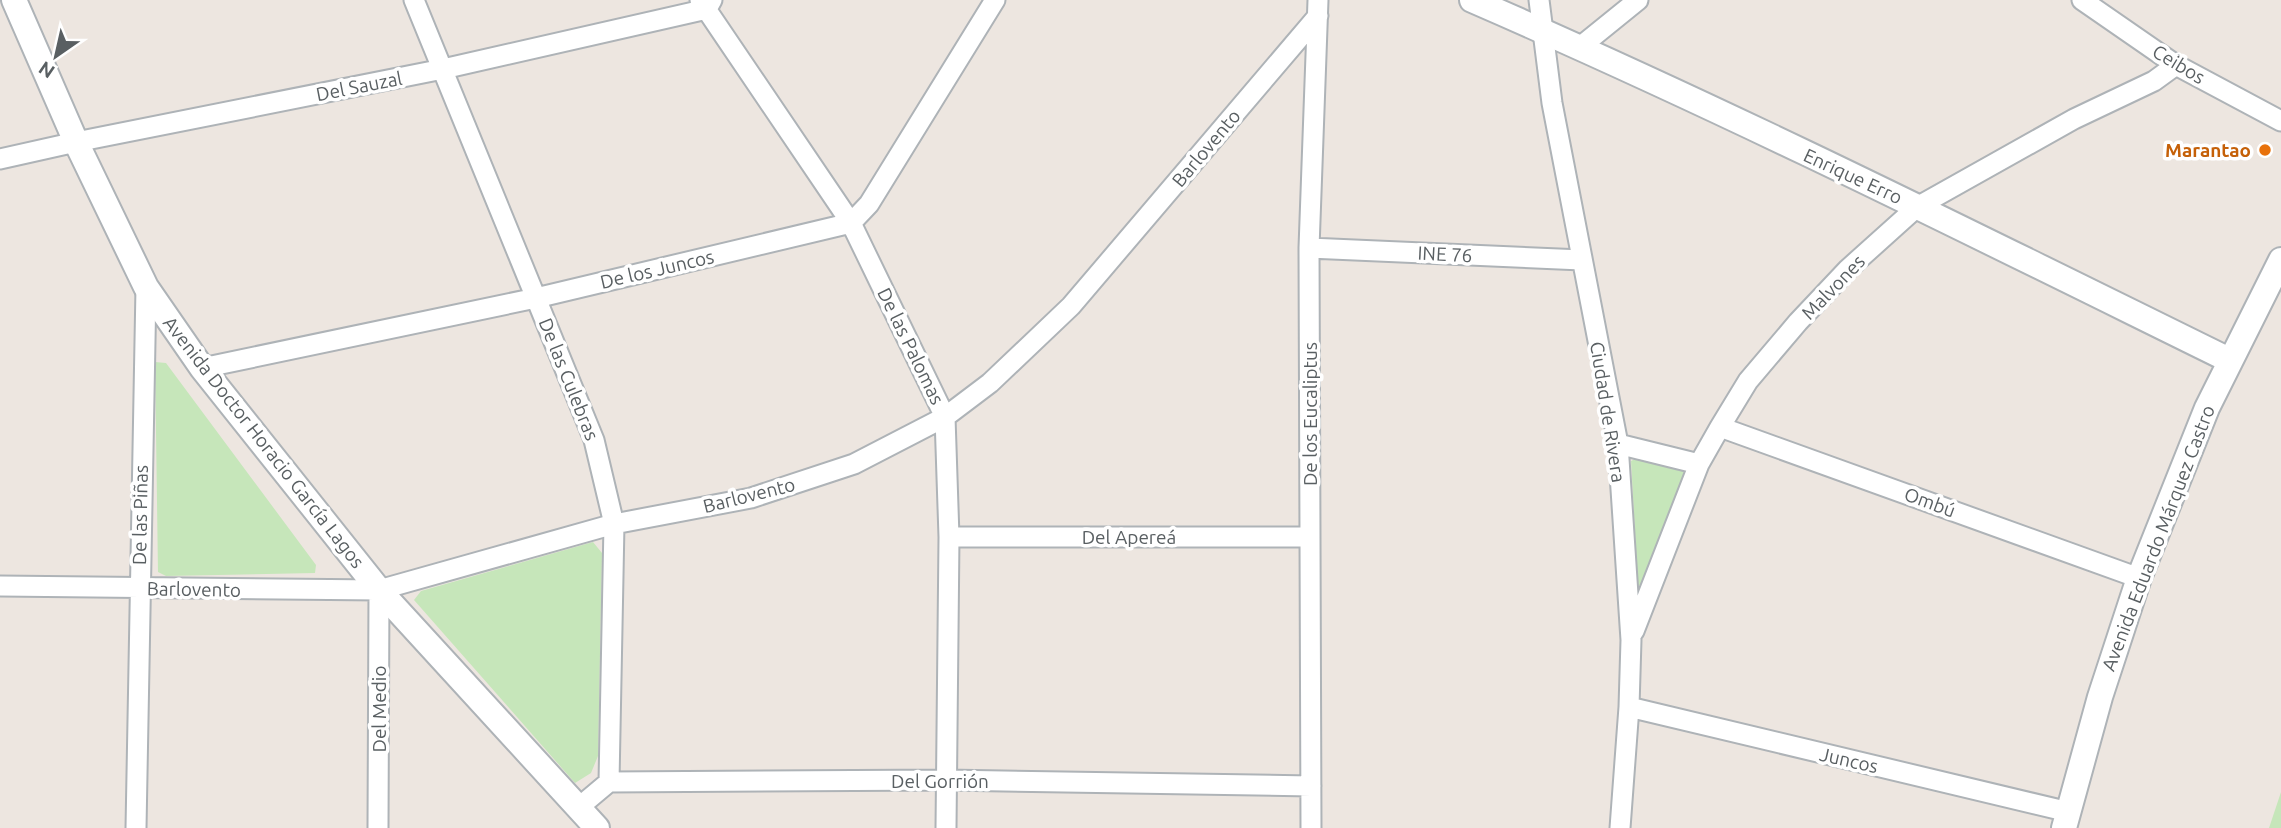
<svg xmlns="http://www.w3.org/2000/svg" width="2281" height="828" font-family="Ubuntu,sans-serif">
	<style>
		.green { fill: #c6e6ba }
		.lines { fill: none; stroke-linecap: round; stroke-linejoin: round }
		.minor-casing { stroke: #aeb3b7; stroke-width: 23 }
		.tertiary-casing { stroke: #aeb3b7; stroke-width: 28 }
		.minor { stroke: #fff; stroke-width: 19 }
		.tertiary { stroke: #fff; stroke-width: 24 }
		.food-dot { fill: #e8710a; stroke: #fff; stroke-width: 2.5 }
		.labels { text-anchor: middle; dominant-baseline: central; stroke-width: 7; stroke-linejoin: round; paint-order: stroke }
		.street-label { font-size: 19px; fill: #595f62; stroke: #fff }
		.food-label { font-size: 19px; font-weight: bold; fill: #c56008; stroke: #fff; text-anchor: end }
	</style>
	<rect width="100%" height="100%" fill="#ede6e0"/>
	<!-- green -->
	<path class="green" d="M155 362 166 363 316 565 315 573 166 576 158 572Z
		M1639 457 1685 471 1643 585 1638 586 1631 461Z
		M593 542 602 553 598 756 591 773 575 783 414 600 421 591Z
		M2281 792V828H2269Z"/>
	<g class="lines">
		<defs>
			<path id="minor" d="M414 0 594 440 614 524 609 782
				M700 0 851 223 945 417 949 537 946 828
				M1539 0 1552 103 1618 444 1631 640 1629 707 1620 828
				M2082 0 2176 65 2281 121
				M1580 47 1638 0
				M0 159 76 142 443 69 707 9 712 0
				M1309 248 1582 260
				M202 368 536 298 851 223 869 204 995 0
				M1720 427 2139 578
				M1618 444 1699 464
				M949 537H1310
				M0 586 379 590 614 524 751 498 854 464 945 417 990 383 1071 306 1318 16
				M1634 631 1699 464 1720 427 1748 381 1798 322 1848 269 1917 207 2074 119 2154 81 2176 65
				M1629 707 2069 812
				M578 808 609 782 946 780 1311 786
				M136 828 146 287
				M378 828 379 590
				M1311 828 1309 248 1318 0"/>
			<path id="tertiary" d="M14 0 76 142 146 287 202 368 379 590 597 828
				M1472 0C1728 111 1979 237 2229 360
				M2064 828 2100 697 2139 578 2207 408 2281 260"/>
		</defs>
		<!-- minor casing -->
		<use href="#minor" class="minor-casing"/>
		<!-- tertiary casing -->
		<use href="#tertiary" class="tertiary-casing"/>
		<!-- minor -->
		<use href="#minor" class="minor"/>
		<!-- tertiary -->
		<use href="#tertiary" class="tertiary"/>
	</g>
	<!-- markers -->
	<circle class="food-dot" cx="2265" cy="150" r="7"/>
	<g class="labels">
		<!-- street labels -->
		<g class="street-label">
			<text transform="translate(2179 64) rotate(31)">Ceibos</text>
			<text transform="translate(359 86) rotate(-11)">Del Sauzal</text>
			<text transform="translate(1206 148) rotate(-50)">Barlovento</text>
			<text transform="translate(1853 176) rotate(25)">Enrique Erro</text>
			<text transform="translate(1445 254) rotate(3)">INE 76</text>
			<text transform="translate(657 269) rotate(-13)">De los Juncos</text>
			<text transform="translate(1833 287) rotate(-46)">Malvones</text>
			<text transform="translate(911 346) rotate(64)">De las Palomas</text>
			<text transform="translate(569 379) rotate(68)">De las Culebras</text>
			<text transform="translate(1608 412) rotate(81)">Ciudad de Rivera</text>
			<text transform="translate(1310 414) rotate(-90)">De los Eucaliptus</text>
			<text transform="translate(264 442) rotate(52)">Avenida Doctor Horacio García Lagos</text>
			<text transform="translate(749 495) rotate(-14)">Barlovento</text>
			<text transform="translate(1930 502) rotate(20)">Ombú</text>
			<text transform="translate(140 515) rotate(-89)">De las Piñas</text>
			<text x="1129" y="537">Del Apereá</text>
			<text transform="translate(2158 538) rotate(-69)">Avenida Eduardo Márquez Castro</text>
			<text transform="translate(194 589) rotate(1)">Barlovento</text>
			<text transform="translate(379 709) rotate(-90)">Del Medio</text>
			<text transform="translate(1849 760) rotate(13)">Juncos</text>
			<text x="940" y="781">Del Gorrión</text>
		</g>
		<!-- food labels -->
		<g class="food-label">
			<text x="2251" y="150">Marantao</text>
		</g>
	</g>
	<!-- north arrow -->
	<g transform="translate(56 56) rotate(214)" stroke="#ffffff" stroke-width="5" paint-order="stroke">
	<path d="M0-5L12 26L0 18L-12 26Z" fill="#595f62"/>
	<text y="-10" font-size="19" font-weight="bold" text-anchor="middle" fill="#595f62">N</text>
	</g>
</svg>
